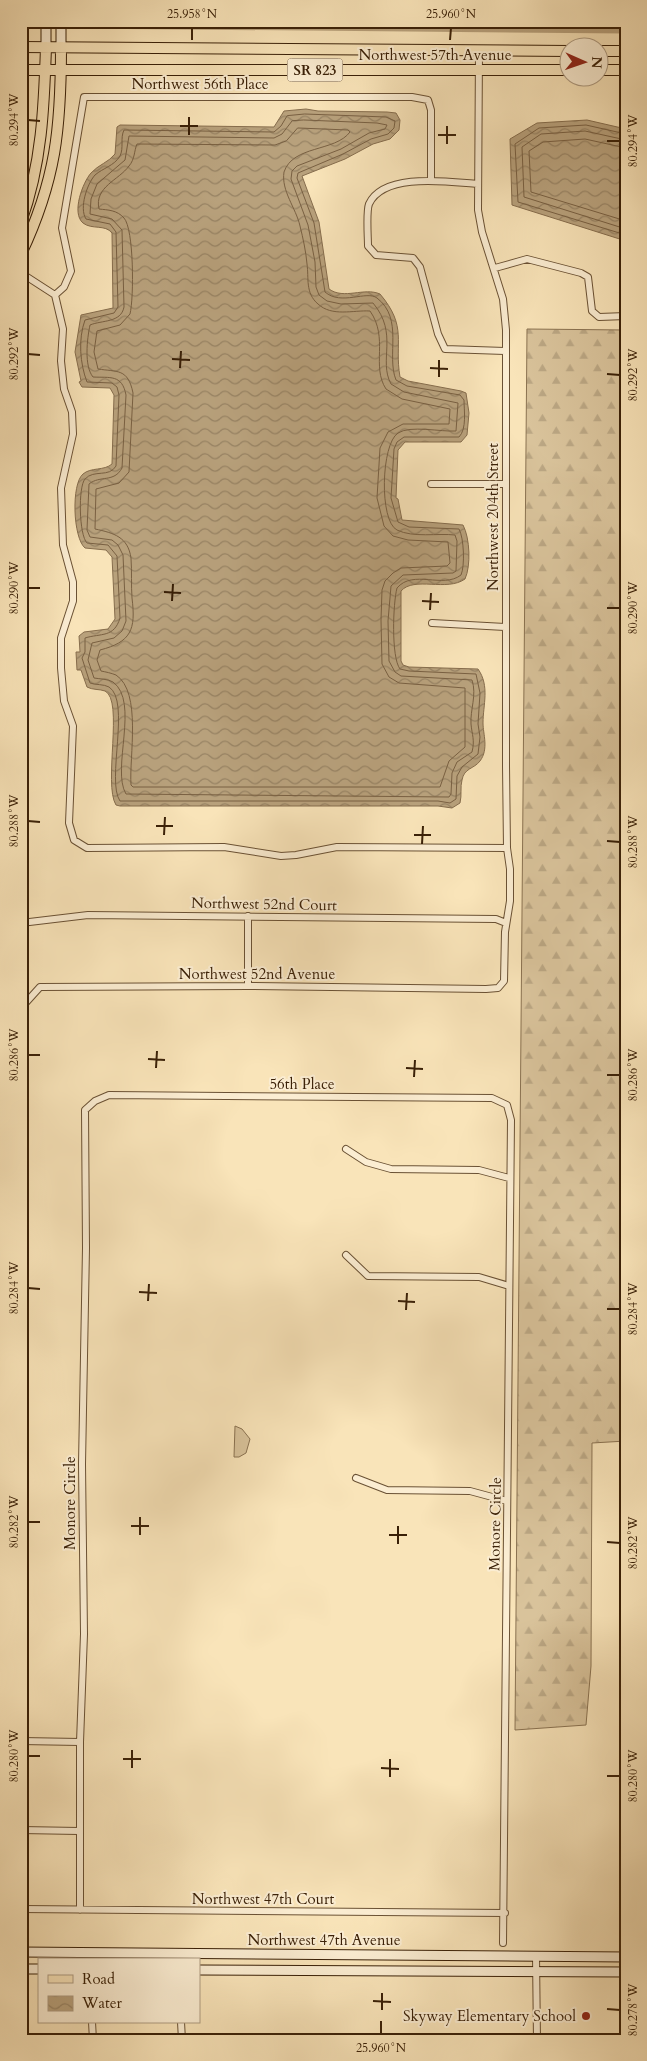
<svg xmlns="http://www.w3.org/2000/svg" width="647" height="2061" font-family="Cardo,serif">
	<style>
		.forest { fill: url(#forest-firs); stroke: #8a7251 }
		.park { fill: #d9c39b; stroke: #8a7251 }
		.water { fill: url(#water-waves); stroke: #866d4d }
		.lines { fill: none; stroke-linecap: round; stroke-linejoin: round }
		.shore { stroke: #796042; stroke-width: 1 }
		.canal { stroke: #b8a17c; stroke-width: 9 }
		.street-casing { stroke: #6a5134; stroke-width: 8 }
		.secondary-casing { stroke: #3a2007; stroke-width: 11 }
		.primary-casing { stroke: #3a2007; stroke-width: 12 }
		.street { stroke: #fbedd2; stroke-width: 6 }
		.secondary { stroke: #fbedd2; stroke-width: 9 }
		.primary { stroke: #f9e4b9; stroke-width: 10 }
		.ticks { fill: none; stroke: #3a2007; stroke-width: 2 }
		.poi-dot { fill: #8f2418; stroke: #fbedd2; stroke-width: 2 }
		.labels { text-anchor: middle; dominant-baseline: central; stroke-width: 4; stroke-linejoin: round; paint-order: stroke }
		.shield { fill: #fbedd2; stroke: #745e44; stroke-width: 1 }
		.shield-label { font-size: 14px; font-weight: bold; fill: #3a2007 }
		.street-label { font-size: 15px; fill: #3a2007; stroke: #fbedd2 }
		.poi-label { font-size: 15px; fill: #3a2007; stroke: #fbedd2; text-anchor: end }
		.neatline { fill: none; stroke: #3a2007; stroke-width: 2 }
		.ticks-label { font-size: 12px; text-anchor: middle; fill: #3a2007 }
	</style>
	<defs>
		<pattern id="forest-firs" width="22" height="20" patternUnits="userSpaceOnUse" patternTransform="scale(1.25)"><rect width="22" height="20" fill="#d9c39b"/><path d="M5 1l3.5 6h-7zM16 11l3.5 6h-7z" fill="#bba784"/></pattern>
		<pattern id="water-waves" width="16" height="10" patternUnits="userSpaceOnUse" patternTransform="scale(1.25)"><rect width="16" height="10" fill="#b8a17c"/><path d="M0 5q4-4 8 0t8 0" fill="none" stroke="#978364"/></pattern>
	</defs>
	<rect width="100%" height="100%" fill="#f9e4b9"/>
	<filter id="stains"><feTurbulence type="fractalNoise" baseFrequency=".004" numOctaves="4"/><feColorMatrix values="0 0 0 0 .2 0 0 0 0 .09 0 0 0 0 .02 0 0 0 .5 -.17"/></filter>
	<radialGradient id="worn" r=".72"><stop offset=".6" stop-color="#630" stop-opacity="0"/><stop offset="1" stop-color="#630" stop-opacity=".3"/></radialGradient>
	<!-- forest -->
	<path class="forest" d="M527 329 626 330V1441L592 1443 591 1666 586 1725 515 1730Z"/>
	<!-- park -->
	<path class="park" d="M235 1426 242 1429 250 1439 246 1453 239 1457H234Z"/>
	<!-- water -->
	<path class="water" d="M306 109 318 111 387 112 396 113 400 120 399 130 390 139 373 144 345 159 302 176 319 222 329 289C344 300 364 287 380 294 408 327 394 342 400 377L408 381 461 391 466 393 469 413 467 435 461 442H405L398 450 396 498 398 499 402 520 463 525C470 538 471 566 465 579 447 592 414 576 401 591V661L403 665 409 667 478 669C490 686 483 705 483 723 483 734 489 749 480 761 474 769 464 768 462 780 460 787 462 795 460 803L452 808 438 806H120L116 805C103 784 124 700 105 691 100 689 92 690 87 687L81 670H77L76 652H80L79 636 84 632 108 629 115 619 112 557 106 550 85 548C73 538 71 484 83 474 91 467 104 471 112 464L114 395 110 388 82 387 79 382 81 381 75 352 81 315 113 308 112 233C105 224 92 230 83 223 71 213 83 182 91 173 98 165 109 162 115 154L117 127 120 125 274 127 284 111Z
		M587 120 626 129V241L512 205 510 139 537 123Z"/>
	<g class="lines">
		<!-- shore -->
		<path class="shore" d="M305 114 386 117 395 121 394 128 388 134 371 139 343 154 298 173 297 178 314 223 325 292C341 306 367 290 377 298 404 319 386 355 396 380L407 386 460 395 464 400C464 410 467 429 459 437H404L397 442 394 449 391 498 398 522 409 527 459 529C464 538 465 566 461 575 443 589 413 569 397 588 393 603 391 657 400 669L409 671 476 674 480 693 478 724 480 737 478 754 462 767 457 776 456 799 450 803 438 801H120C106 781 131 701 109 687 104 684 95 685 90 683L82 658 85 652V638C101 633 114 638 120 618L117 556 108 545 87 543C79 535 78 487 85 479 94 469 109 478 116 466L119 395 117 387 112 383 87 382C80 364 78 339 85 320L114 313 118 307 116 232 110 224 86 219C79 208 87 184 95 175 103 168 114 166 120 156 124 148 120 138 124 130L274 132 281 126 287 116Z
			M304 120 377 123 387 125 385 129 369 133 341 149 297 166 292 171 291 179 308 225 315 262 316 287 319 295 327 301 341 304 373 303C399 334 378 360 391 384L404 392 458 403 456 431C441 432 410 425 398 433 381 444 379 521 397 530 413 538 438 533 455 535L457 541 456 571 453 573 403 575 391 586 388 621 389 661 395 672 401 676 472 680C477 695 470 710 471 724 472 735 475 740 472 752L457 762 452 773 451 794 449 797 126 794C111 769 140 702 113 682 108 679 100 679 94 678L88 660 92 643 114 638 122 631 126 621 123 555 118 545 112 540 90 537 87 530 89 484C100 475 114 483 122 468L126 395C122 374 110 378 93 377 84 366 87 339 90 325 102 320 121 323 124 307L122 230 112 219 90 214 91 199 97 184 125 160 129 136 274 138 282 134 292 121Z
			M298 128 348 130 350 132C335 152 293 145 284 172 281 191 296 208 300 226 303 238 306 252 307 264 309 278 305 293 318 304 332 317 353 310 370 311 389 338 371 366 386 389L402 399 450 409 449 424H403L388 432 380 448 377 498 384 526 393 536 408 540 448 542 450 563 447 566 401 568 393 573 385 581 382 590 381 620 382 664 389 677 399 683 465 688V747L449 761 440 787H133L131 785C129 757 142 692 116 675 111 673 106 672 101 671L97 660 100 650C131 642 136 630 132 598 131 585 132 572 131 558 128 537 114 533 95 529L96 489 119 483 129 472 133 393C128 368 117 372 98 369L94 352 97 331 120 325 130 314C134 298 134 229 124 218 117 210 108 210 99 209 94 187 119 180 129 166 135 159 134 151 137 144L275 145 286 141Z
			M626 134 586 125 539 128 515 144 518 202 626 235
			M626 140 585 131 541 134 522 147 524 197 626 229
			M626 148 585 139 543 142 529 151 531 192 626 221"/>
		<!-- canal -->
		<path class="canal" d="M75 24 626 29"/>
		<defs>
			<path id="street" d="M477 184C449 182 384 172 369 204 366 212 368 237 368 246L376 255 413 258 420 267 438 334 445 349 505 351
				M495 268 527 259 581 273 588 277 592 311 599 317 626 316
				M21 273 55 295
				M55 295 63 329 61 361 64 389 72 412 73 434 61 488 63 545 73 582V601L61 638V668L64 701 73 726 69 823 74 840 87 848 224 847 281 856 296 855 337 847 507 848
				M55 295 64 287 71 271 62 228 84 97H412L428 100 431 110V181
				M431 484H505
				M432 623 505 627
				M248 916V986
				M21 923 88 915 496 919 506 923
				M21 1008 40 987 248 986 486 989 498 988 504 981 505 932 510 901V869L507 848 506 766V330L503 299 482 232 478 210 479 51
				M346 1149 366 1162 391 1169 479 1170 509 1178
				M346 1255 368 1276 479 1277 509 1286
				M356 1478 387 1490 470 1491 507 1501
				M21 1741 80 1742
				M21 1830 79 1831
				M21 1909 505 1913
				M80 1910V1742L84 1634 82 1464 86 1248 85 1110 95 1101 109 1095 492 1098 507 1105 511 1120 503 1943
				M536 1956 537 2040
				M92 2022 93 2040
				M181 2022 182 2040"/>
			<path id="secondary" d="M46 47V21
				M61 47V21
				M21 1952 626 1957
				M21 1969H39
				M199 1970 626 1972"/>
			<path id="primary" d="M21 47 570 51
				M600 51H626
				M21 70H570
				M600 70H626
				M21 222C42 164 44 107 46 47
				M21 254C56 180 61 128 61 47"/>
		</defs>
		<!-- street casing -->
		<use href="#street" class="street-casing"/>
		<!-- secondary casing -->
		<use href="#secondary" class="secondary-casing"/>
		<!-- primary casing -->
		<use href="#primary" class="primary-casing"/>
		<!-- street -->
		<use href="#street" class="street"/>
		<!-- secondary -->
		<use href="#secondary" class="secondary"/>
		<!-- primary -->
		<use href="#primary" class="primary"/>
	</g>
	<!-- ticks -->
	<path class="ticks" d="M192 40V28M450 40 451 28M28 120 40 121M180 126H198M189 135V117M438 135H456M607 141H620M447 144V126M28 354 40 355M172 359 190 360M180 368 181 351M430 368 448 369M607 374 620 375M439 377V360M28 588H40M164 592 181 593M172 601 173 584M422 601 439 602M607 608H620M430 610 431 593M28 821 40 822M156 826H173M164 835 165 817M414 835H431M607 841 620 842M422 844 423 826M28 1055H40M148 1059 165 1060M156 1068 157 1051M406 1068 423 1069M607 1075H620M414 1077 415 1060M28 1288 40 1289M139 1292 157 1293M148 1301 149 1284M398 1301 415 1302M607 1309H620M406 1310 407 1293M28 1522H40M131 1526H149M140 1535V1517M389 1535H407M607 1542 620 1543M398 1544V1526M28 1756H40M123 1759H141M132 1768V1750M381 1768 399 1769M607 1776H620M390 1777V1759M373 2001 391 2002M607 2009 620 2010M382 2010V1993M381 2034V2021"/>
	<!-- markers -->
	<circle class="poi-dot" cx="586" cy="2016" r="5"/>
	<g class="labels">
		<!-- shield labels -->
		<rect class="shield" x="287.5" y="58.5" width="55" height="23" rx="4"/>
		<g class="shield-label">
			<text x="315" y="70">SR 823</text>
		</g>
		<!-- street labels -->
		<g class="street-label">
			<text x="435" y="55">Northwest 57th Avenue</text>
			<text x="200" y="84">Northwest 56th Place</text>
			<text transform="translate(493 517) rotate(-90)">Northwest 204th Street</text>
			<text transform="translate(264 904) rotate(1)">Northwest 52nd Court</text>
			<text x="257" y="974">Northwest 52nd Avenue</text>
			<text x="302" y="1084">56th Place</text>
			<text transform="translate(70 1503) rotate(-90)">Monore Circle</text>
			<text transform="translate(495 1524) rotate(-89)">Monore Circle</text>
			<text x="263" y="1899">Northwest 47th Court</text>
			<text x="324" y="1940">Northwest 47th Avenue</text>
		</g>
		<!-- poi labels -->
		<g class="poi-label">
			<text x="576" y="2016">Skyway Elementary School</text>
		</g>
	</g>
	<!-- margin -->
	<rect width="647" height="2061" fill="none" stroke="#f9e4b9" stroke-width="55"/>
	<!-- legend -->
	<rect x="38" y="1958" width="162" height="65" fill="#fbedd2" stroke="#ae9b81"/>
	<rect x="48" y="1975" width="25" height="8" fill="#f9e4b9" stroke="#ae9b81"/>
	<text x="82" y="1984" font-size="15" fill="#3a2007">Road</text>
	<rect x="48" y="1996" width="25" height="15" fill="url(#water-waves)" stroke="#ae9b81"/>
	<text x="82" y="2008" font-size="15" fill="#3a2007">Water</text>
	<!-- north arrow -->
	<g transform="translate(584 62) rotate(92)"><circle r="24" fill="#fbedd2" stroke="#ae9b81"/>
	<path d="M0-4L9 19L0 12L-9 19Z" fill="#8f2418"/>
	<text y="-8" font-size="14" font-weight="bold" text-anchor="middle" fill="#3a2007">N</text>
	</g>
	<rect x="28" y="28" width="592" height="2006" class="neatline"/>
	<g class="ticks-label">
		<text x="192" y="18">25.958°N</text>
		<text x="451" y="18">25.960°N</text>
		<text transform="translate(14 120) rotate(-90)" y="4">80.294°W</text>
		<text transform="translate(633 141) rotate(-90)" y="4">80.294°W</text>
		<text transform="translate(14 354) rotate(-90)" y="4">80.292°W</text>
		<text transform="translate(633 375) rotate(-90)" y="4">80.292°W</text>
		<text transform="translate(14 588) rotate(-90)" y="4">80.290°W</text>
		<text transform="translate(633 608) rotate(-90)" y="4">80.290°W</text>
		<text transform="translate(14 821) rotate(-90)" y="4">80.288°W</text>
		<text transform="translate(633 842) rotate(-90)" y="4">80.288°W</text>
		<text transform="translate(14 1055) rotate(-90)" y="4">80.286°W</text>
		<text transform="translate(633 1075) rotate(-90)" y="4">80.286°W</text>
		<text transform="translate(14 1288) rotate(-90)" y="4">80.284°W</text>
		<text transform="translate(633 1309) rotate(-90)" y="4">80.284°W</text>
		<text transform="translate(14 1522) rotate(-90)" y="4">80.282°W</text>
		<text transform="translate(633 1543) rotate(-90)" y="4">80.282°W</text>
		<text transform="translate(14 1756) rotate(-90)" y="4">80.280°W</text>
		<text transform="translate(633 1776) rotate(-90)" y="4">80.280°W</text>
		<text transform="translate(633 2010) rotate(-90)" y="4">80.278°W</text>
		<text x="381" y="2052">25.960°N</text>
	</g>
	<rect width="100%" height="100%" filter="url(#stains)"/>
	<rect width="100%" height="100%" fill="url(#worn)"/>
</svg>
